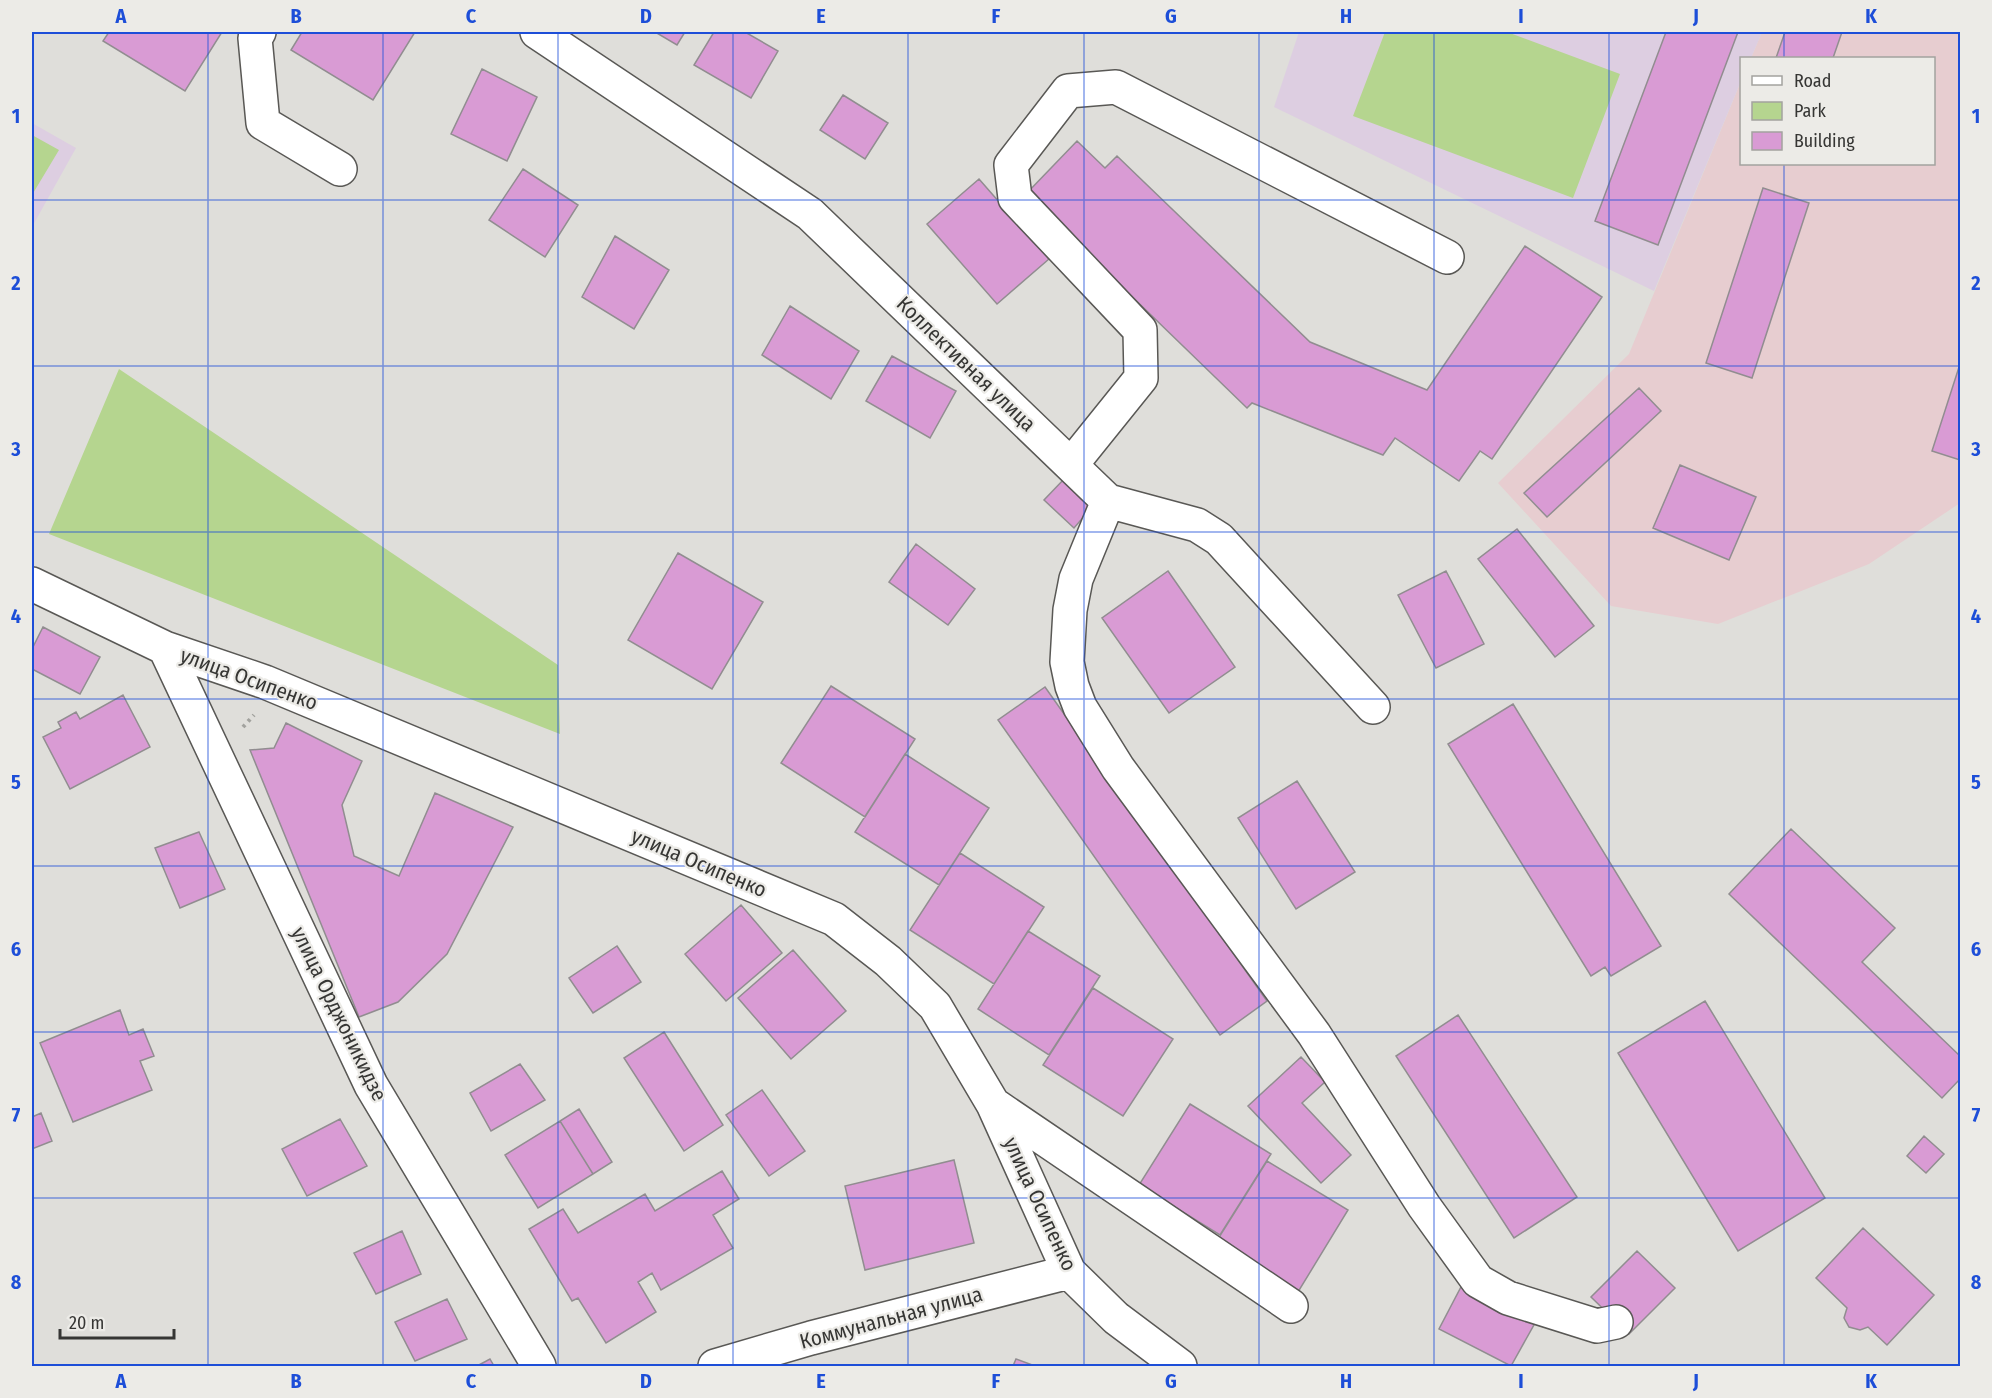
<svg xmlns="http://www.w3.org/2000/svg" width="1992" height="1398" font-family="'Fira Sans Condensed',sans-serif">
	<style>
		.industrial { fill: #e7cdd0 }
		.education { fill: #ddcee1 }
		.green { fill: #b5d58f }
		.building { fill: #d99bd4; stroke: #918d90; stroke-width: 1.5 }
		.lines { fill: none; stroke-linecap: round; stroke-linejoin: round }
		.minor-casing { stroke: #595855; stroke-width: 36 }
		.path { stroke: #a2a29e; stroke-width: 4; stroke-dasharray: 3 4.5; stroke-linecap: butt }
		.minor { stroke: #fff; stroke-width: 33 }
		.grid { fill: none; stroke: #1d4ed8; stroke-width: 1.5; stroke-opacity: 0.55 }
		.labels { text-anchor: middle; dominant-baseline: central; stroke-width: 4.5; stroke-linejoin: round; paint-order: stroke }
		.street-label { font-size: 21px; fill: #363634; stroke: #ecebe7 }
		.neatline { fill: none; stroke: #1d4ed8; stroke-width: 2 }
		.grid-label { font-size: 20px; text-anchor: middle; font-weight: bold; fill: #1d4ed8 }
	</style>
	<rect width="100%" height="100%" fill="#dfdeda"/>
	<!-- industrial -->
	<path class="industrial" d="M1762 32H1960V503L1869 564 1718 624 1611 606 1498 483 1629 354 1741 81 1742 164H1934V58H1751Z"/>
	<!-- education -->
	<path class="education" d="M1299 32H1762L1751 58H1742L1741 81 1654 291 1274 107Z
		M32 123 76 148 32 227Z"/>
	<!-- green -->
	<path class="green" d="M1385 32H1507L1620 74 1573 198 1353 116Z
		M32 135 59 150 32 195Z
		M119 369 558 665 560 734 49 534Z"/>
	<!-- building -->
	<path class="building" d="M109 32H222L185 91 103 41Z
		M302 32H415L373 100 291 50Z
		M655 32H685L677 45Z
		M714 32H745L778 51 751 98 694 65Z
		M1666 32H1738L1658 245 1595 221Z
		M1785 32H1842L1833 58H1776Z
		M482 69 537 97 507 161 451 134Z
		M843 95 888 123 865 159 820 130Z
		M1077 141 1105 168 1117 156 1310 342 1427 390 1525 246 1602 297 1492 459 1480 451 1459 481 1395 438 1383 455 1252 403 1247 408 1026 194Z
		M523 169 578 205 545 257 489 220Z
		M979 179 1049 259 997 304 927 224Z
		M1763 188 1809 203 1752 378 1706 363Z
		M615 236 669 270 634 329 582 297Z
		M790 306 859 351 831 399 762 355Z
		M892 356 956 391 930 438 866 401Z
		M1960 364V460L1932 451Z
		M1639 388 1661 411 1547 517 1524 493Z
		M1680 465 1756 497 1729 560 1653 528Z
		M1065 478 1093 506 1074 528 1044 500Z
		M1517 529 1594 626 1555 657 1478 559Z
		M916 544 975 589 948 625 889 582Z
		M678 553 763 602 712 689 628 640Z
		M1168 571 1235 667 1169 713 1102 618Z
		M1446 571 1484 644 1436 668 1398 595Z
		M43 627 100 657 80 694 32 669V649Z
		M831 686 915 739 865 817 781 763Z
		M1045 687 1267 1001 1220 1035 998 720Z
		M123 695 150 747 70 789 43 737 61 728 58 722 76 712 80 719Z
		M1513 704 1661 946 1611 976 1605 967 1591 976 1448 744Z
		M286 723 362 761 342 805 354 856 399 876 435 793 513 827 447 954 398 1002 359 1017 250 750 274 748Z
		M905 754 989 808 939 885 855 832Z
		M1297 781 1355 872 1296 909 1238 818Z
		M1791 829 1895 928 1862 962 1960 1056V1079L1942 1098 1729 894Z
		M199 832 225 889 180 908 155 848Z
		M960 853 1044 907 994 984 910 930Z
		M741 905 782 953 726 1001 685 954Z
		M1028 931 1100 976 1049 1055 978 1009Z
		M617 946 641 982 593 1013 569 978Z
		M793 950 846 1011 791 1059 738 998Z
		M1093 988 1173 1039 1123 1116 1043 1065Z
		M1705 1001 1825 1198 1738 1251 1618 1053Z
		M120 1010 129 1035 143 1029 154 1056 140 1061 152 1090 73 1122 40 1043Z
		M1458 1015 1577 1197 1514 1238 1396 1056Z
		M664 1032 723 1125 684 1151 624 1058Z
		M1301 1057 1325 1082 1302 1103 1351 1155 1321 1183 1248 1106Z
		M520 1064 545 1100 491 1131 470 1093Z
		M762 1090 805 1151 769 1176 726 1115Z
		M1190 1104 1271 1154 1220 1235 1139 1185Z
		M579 1109 612 1162 593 1174 560 1121Z
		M41 1113 52 1141 32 1149V1117Z
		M340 1119 367 1166 307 1196 282 1149Z
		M560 1121 593 1174 538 1208 505 1155Z
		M1924 1136 1944 1154 1926 1173 1907 1156Z
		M954 1160 974 1243 865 1270 845 1186Z
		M1267 1161 1348 1210 1298 1292 1216 1242Z
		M722 1171 739 1199 713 1215 733 1248 661 1290 652 1273 638 1282 656 1312 606 1343 578 1298 572 1301 529 1229 563 1209 578 1233 645 1194 655 1211Z
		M1863 1228 1934 1295 1887 1345 1868 1327 1860 1330 1849 1327 1844 1318 1847 1308 1816 1278Z
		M402 1231 421 1274 376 1294 354 1253Z
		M1637 1251 1675 1288 1629 1334 1591 1297Z
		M1462 1285 1535 1323 1511 1366 1439 1329Z
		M447 1299 467 1339 415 1361 395 1322Z
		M490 1359 494 1366H477Z
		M1016 1359 1035 1366H1013Z"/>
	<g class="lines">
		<defs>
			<path id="minor" d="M259 32 255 38 263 123 340 169
				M537 32 810 214 1108 501 1197 525 1219 539 1373 707
				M1071 465 1141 378 1140 330 1015 198 1011 165 1068 91 1116 87 1447 257
				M1108 501 1076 579 1070 610 1067 662 1072 686 1080 707 1118 768 1314 1034 1424 1206 1478 1281 1508 1298 1597 1326 1616 1322
				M32 584 165 648 265 682 834 919 888 961 935 1006 993 1104 1069 1272 1116 1318 1180 1366
				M165 648 371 1085 539 1366
				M993 1104 1291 1306
				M715 1366 811 1338 1069 1272"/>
		</defs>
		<!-- minor casing -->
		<use href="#minor" class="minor-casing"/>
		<!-- path -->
		<path class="path" d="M243 727 254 715"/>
		<!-- minor -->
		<use href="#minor" class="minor"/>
	</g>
	<!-- grid -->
	<path class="grid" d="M208 32V1366M383 32V1366M558 32V1366M733 32V1366M908 32V1366M1084 32V1366M1259 32V1366M1434 32V1366M1609 32V1366M1784 32V58M1784 164V1366M32 200H1960M32 366H1960M32 532H1960M32 699H1960M32 866H1960M32 1032H1960M32 1198H1960"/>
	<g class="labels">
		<!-- street labels -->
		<g class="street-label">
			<text transform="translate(966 364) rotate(44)">Коллективная улица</text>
			<text transform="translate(249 679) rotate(20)">улица Осипенко</text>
			<text transform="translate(699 863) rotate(23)">улица Осипенко</text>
			<text transform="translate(339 1014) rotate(64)">улица Орджоникидзе</text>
			<text transform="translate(1040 1204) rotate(65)">улица Осипенко</text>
			<text transform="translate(891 1318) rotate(-15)">Коммунальная улица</text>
		</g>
	</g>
	<!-- border -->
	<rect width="1992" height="1398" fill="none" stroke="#ecebe7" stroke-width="66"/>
	<!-- legend -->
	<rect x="1740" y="57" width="195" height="108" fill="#ecebe7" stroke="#a3a39f" stroke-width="1.5"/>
	<rect x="1752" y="76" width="30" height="9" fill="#ffffff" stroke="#a3a39f" stroke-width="1.5"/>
	<text x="1794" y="87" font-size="18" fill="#363634">Road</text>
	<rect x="1752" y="102" width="30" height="18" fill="#b5d58f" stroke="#a3a39f" stroke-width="1.5"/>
	<text x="1794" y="117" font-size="18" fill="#363634">Park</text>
	<rect x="1752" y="132" width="30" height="18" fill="#d99bd4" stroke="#a3a39f" stroke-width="1.5"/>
	<text x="1794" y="147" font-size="18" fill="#363634">Building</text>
	<!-- scale -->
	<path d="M60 1329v9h114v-9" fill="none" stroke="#363634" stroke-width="3"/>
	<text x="69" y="1329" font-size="18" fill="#363634" stroke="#ecebe7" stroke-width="4.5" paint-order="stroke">20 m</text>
	<rect x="33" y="33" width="1926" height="1332" class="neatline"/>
	<g class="grid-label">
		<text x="121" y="23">A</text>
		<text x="296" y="23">B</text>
		<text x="471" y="23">C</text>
		<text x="646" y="23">D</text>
		<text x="821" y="23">E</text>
		<text x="996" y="23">F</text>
		<text x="1171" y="23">G</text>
		<text x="1346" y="23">H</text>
		<text x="1521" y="23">I</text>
		<text x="1696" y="23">J</text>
		<text x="1871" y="23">K</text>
		<text x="16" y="123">1</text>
		<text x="1976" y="123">1</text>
		<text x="16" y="290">2</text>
		<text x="1976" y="290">2</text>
		<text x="16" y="456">3</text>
		<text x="1976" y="456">3</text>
		<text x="16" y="623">4</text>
		<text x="1976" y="623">4</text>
		<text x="16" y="789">5</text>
		<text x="1976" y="789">5</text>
		<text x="16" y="956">6</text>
		<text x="1976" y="956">6</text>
		<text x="16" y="1122">7</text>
		<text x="1976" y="1122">7</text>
		<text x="16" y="1289">8</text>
		<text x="1976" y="1289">8</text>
		<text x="121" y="1388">A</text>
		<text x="296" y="1388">B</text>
		<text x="471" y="1388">C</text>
		<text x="646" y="1388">D</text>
		<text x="821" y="1388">E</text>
		<text x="996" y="1388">F</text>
		<text x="1171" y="1388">G</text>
		<text x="1346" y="1388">H</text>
		<text x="1521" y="1388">I</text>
		<text x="1696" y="1388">J</text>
		<text x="1871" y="1388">K</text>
	</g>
</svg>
